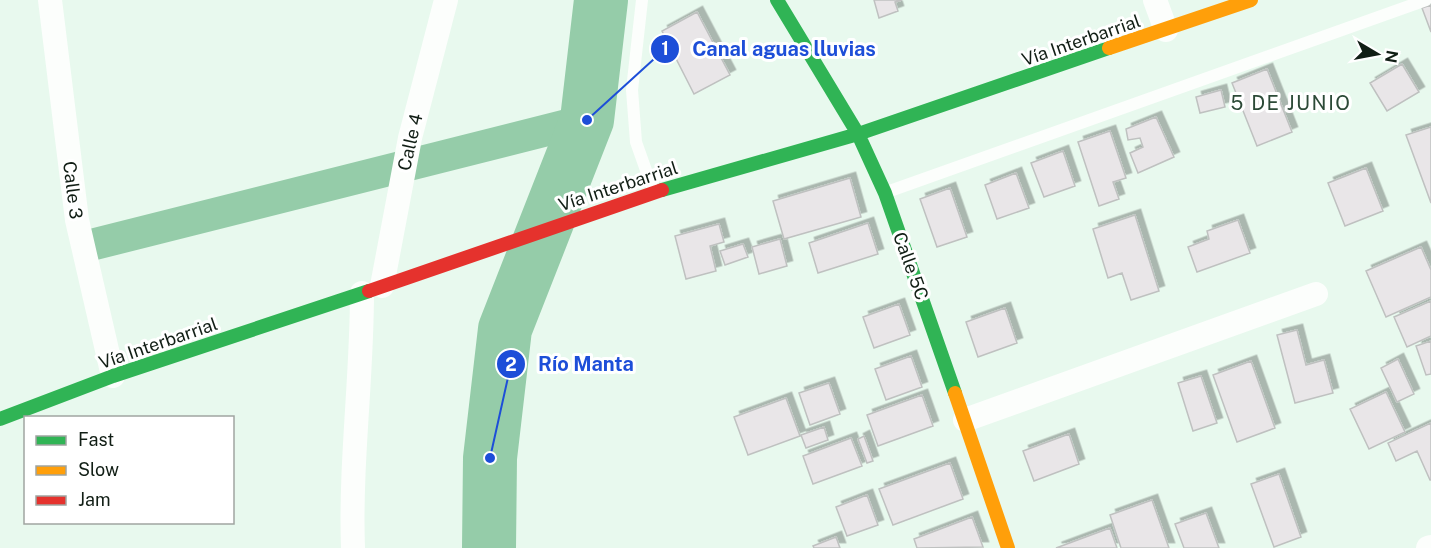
<svg xmlns="http://www.w3.org/2000/svg" width="1431" height="548" font-family="'Public Sans',sans-serif">
	<style>
		.lines { fill: none; stroke-linecap: round; stroke-linejoin: round }
		.canal { stroke: #95cca9; stroke-width: 32 }
		.river { stroke: #95cca9; stroke-width: 54 }
		.building { fill: #e9e6e8; stroke: #bfc1c0; stroke-width: 1.5; filter: url(#shadow) }
		.lane { stroke: #fcfefc; stroke-width: 12 }
		.street { stroke: #fcfefc; stroke-width: 24 }
		.fast { stroke: #30b455; stroke-width: 14 }
		.slow { stroke: #ff9f0a; stroke-width: 14 }
		.jam { stroke: #e5322d; stroke-width: 14 }
		.labels { text-anchor: middle; dominant-baseline: central; stroke-width: 6; stroke-linejoin: round; paint-order: stroke }
		.street-label { font-size: 18px; fill: #111e15; stroke: #fff }
		.neighbourhood-label { font-size: 20px; letter-spacing: 1.5px; fill: #2c4a37; stroke: #fff }
		.leader { fill: none; stroke: #1d4ed8; stroke-width: 2 }
		.callout-dot { fill: #1d4ed8; stroke: #fff; stroke-width: 2 }
		.mark-label { font-size: 18px; text-anchor: middle; font-weight: bold; fill: #fff }
		.callout-label { font-size: 20px; text-anchor: middle; font-weight: bold; fill: #1d4ed8; stroke: #fff; stroke-width: 6; stroke-linejoin: round; paint-order: stroke }
	</style>
	<defs>
		<filter id="shadow"><feDropShadow dx="5.5" dy="-5.5" stdDeviation="0" flood-color="#0004"/></filter>
	</defs>
	<rect width="100%" height="100%" fill="#e8f9ee"/>
	<g class="lines">
		<!-- canal -->
		<path class="canal" d="M95 244 587 120"/>
		<!-- river -->
		<path class="river" d="M489 548 490 458 505 329 587 120 601 0"/>
	</g>
	<!-- building -->
	<path class="building" d="M874 0H902L895 2 898 11 879 18Z
		M1431 5V32L1422 8Z
		M697 12 730 75 694 94 662 31Z
		M1402 64 1419 92 1387 111 1370 83Z
		M1267 69 1292 132 1257 146 1232 83Z
		M1221 90 1225 107 1200 113 1196 97Z
		M1156 117 1174 157 1138 173 1130 153 1143 147 1140 138 1128 140 1126 129Z
		M1431 127V203L1406 135Z
		M1110 131 1126 178 1113 182 1119 199 1099 206 1078 142Z
		M1063 151 1075 186 1044 197 1031 163Z
		M1366 168 1383 211 1345 226 1328 183Z
		M1016 173 1029 208 997 219 985 185Z
		M850 178 861 217 784 239 773 201Z
		M950 188 967 237 937 247 920 199Z
		M1135 215 1159 291 1131 300 1122 273 1108 278 1093 229Z
		M1238 220 1250 253 1197 272 1188 247 1209 239 1207 231Z
		M868 223 878 254 818 273 809 243Z
		M719 224 724 242 710 246 716 271 686 279 675 236Z
		M780 239 787 266 759 274 752 247Z
		M743 244 748 257 725 265 720 251Z
		M1421 247 1431 270V297L1386 317 1366 271Z
		M1431 301V336L1407 347 1394 317Z
		M899 304 910 335 874 348 863 317Z
		M1005 308 1017 343 978 357 966 322Z
		M1297 330 1306 365 1324 360 1333 393 1295 403 1277 335Z
		M1431 341V374L1426 375 1416 346Z
		M911 356 922 387 886 400 875 369Z
		M1398 359 1414 394 1397 402 1381 368Z
		M1251 361 1275 428 1237 442 1213 375Z
		M1201 376 1217 423 1193 431 1178 383Z
		M829 383 840 414 810 425 799 393Z
		M1386 392 1405 432 1369 449 1350 409Z
		M922 395 933 426 878 446 867 415Z
		M786 398 800 436 748 455 734 417Z
		M1431 423V480H1430L1417 451 1396 461 1388 443Z
		M824 427 828 440 806 448 801 435Z
		M1069 434 1079 464 1034 481 1023 451Z
		M864 436 873 461 867 463 858 439Z
		M851 438 862 466 813 484 803 456Z
		M950 463 963 499 893 525 879 489Z
		M1279 474 1301 537 1274 547 1251 484Z
		M867 495 878 525 847 536 836 507Z
		M1152 500 1169 548H1121L1110 515Z
		M1206 513 1219 548H1184L1175 524Z
		M972 517 983 547 917 548 914 539Z
		M1110 528 1117 548H1056Z
		M836 537 840 548H814L813 546Z"/>
	<g class="lines">
		<!-- lane -->
		<path class="lane" d="M642 0 632 90 636 142 653 190
			M887 192 1426 0"/>
		<!-- street -->
		<path class="street" d="M50 0 77 220 113 376
			M1155 0 1166 30
			M382 286 410 138 446 0
			M965 420 1316 294
			M353 548C350 463 362 378 362 293
			M1428 548 1431 547"/>
		<!-- fast -->
		<path class="fast" d="M777 0 858 134 885 193 955 393
			M662 190 858 134 1109 48
			M0 419 113 376 369 291"/>
		<!-- slow -->
		<path class="slow" d="M1109 48 1251 0
			M955 393 1008 548"/>
		<!-- jam -->
		<path class="jam" d="M369 291 662 190"/>
	</g>
	<g class="labels">
		<!-- street labels -->
		<g class="street-label">
			<text transform="translate(1081 40) rotate(-19)">Vía Interbarrial</text>
			<text transform="translate(410 142) rotate(-77)">Calle 4</text>
			<text transform="translate(618 186) rotate(-18)">Vía Interbarrial</text>
			<text transform="translate(73 190) rotate(83)">Calle 3</text>
			<text transform="translate(911 266) rotate(70)">Calle 5C</text>
			<text transform="translate(158 343) rotate(-19)">Vía Interbarrial</text>
		</g>
		<!-- neighbourhood labels -->
		<g class="neighbourhood-label">
			<text x="1291" y="103">5 DE JUNIO</text>
		</g>
	</g>
	<!-- callouts -->
	<path class="leader" d="M587 120L665 49M490 458L511 364"/>
	<g class="callout-dot">
		<circle cx="587" cy="120" r="6"/>
		<circle cx="490" cy="458" r="6"/>
		<circle cx="665" cy="49" r="15"/>
		<circle cx="511" cy="364" r="15"/>
	</g>
	<g class="mark-label">
		<text x="665" y="55">1</text>
		<text x="511" y="371">2</text>
	</g>
	<g class="callout-label">
		<text x="784" y="56">Canal aguas lluvias</text>
		<text x="586" y="371">Río Manta</text>
	</g>
	<!-- legend -->
	<rect x="24" y="416" width="210" height="108" fill="#ffffff" stroke="#a0a5a1" stroke-width="1.5"/>
	<rect x="36" y="436" width="30" height="9" fill="#30b455" stroke="#a0a5a1" stroke-width="1.5"/>
	<text x="78" y="446" font-size="18" fill="#111e15">Fast</text>
	<rect x="36" y="466" width="30" height="9" fill="#ff9f0a" stroke="#a0a5a1" stroke-width="1.5"/>
	<text x="78" y="476" font-size="18" fill="#111e15">Slow</text>
	<rect x="36" y="496" width="30" height="9" fill="#e5322d" stroke="#a0a5a1" stroke-width="1.5"/>
	<text x="78" y="506" font-size="18" fill="#111e15">Jam</text>
	<!-- north arrow -->
	<g transform="translate(1377 54) rotate(100)" stroke="#ffffff" stroke-width="4.5" paint-order="stroke">
	<path d="M0-4.5L10 22L0 15L-10 22Z" fill="#111e15"/>
	<text y="-9" font-size="16" font-weight="bold" text-anchor="middle" fill="#111e15">N</text>
	</g>
</svg>
